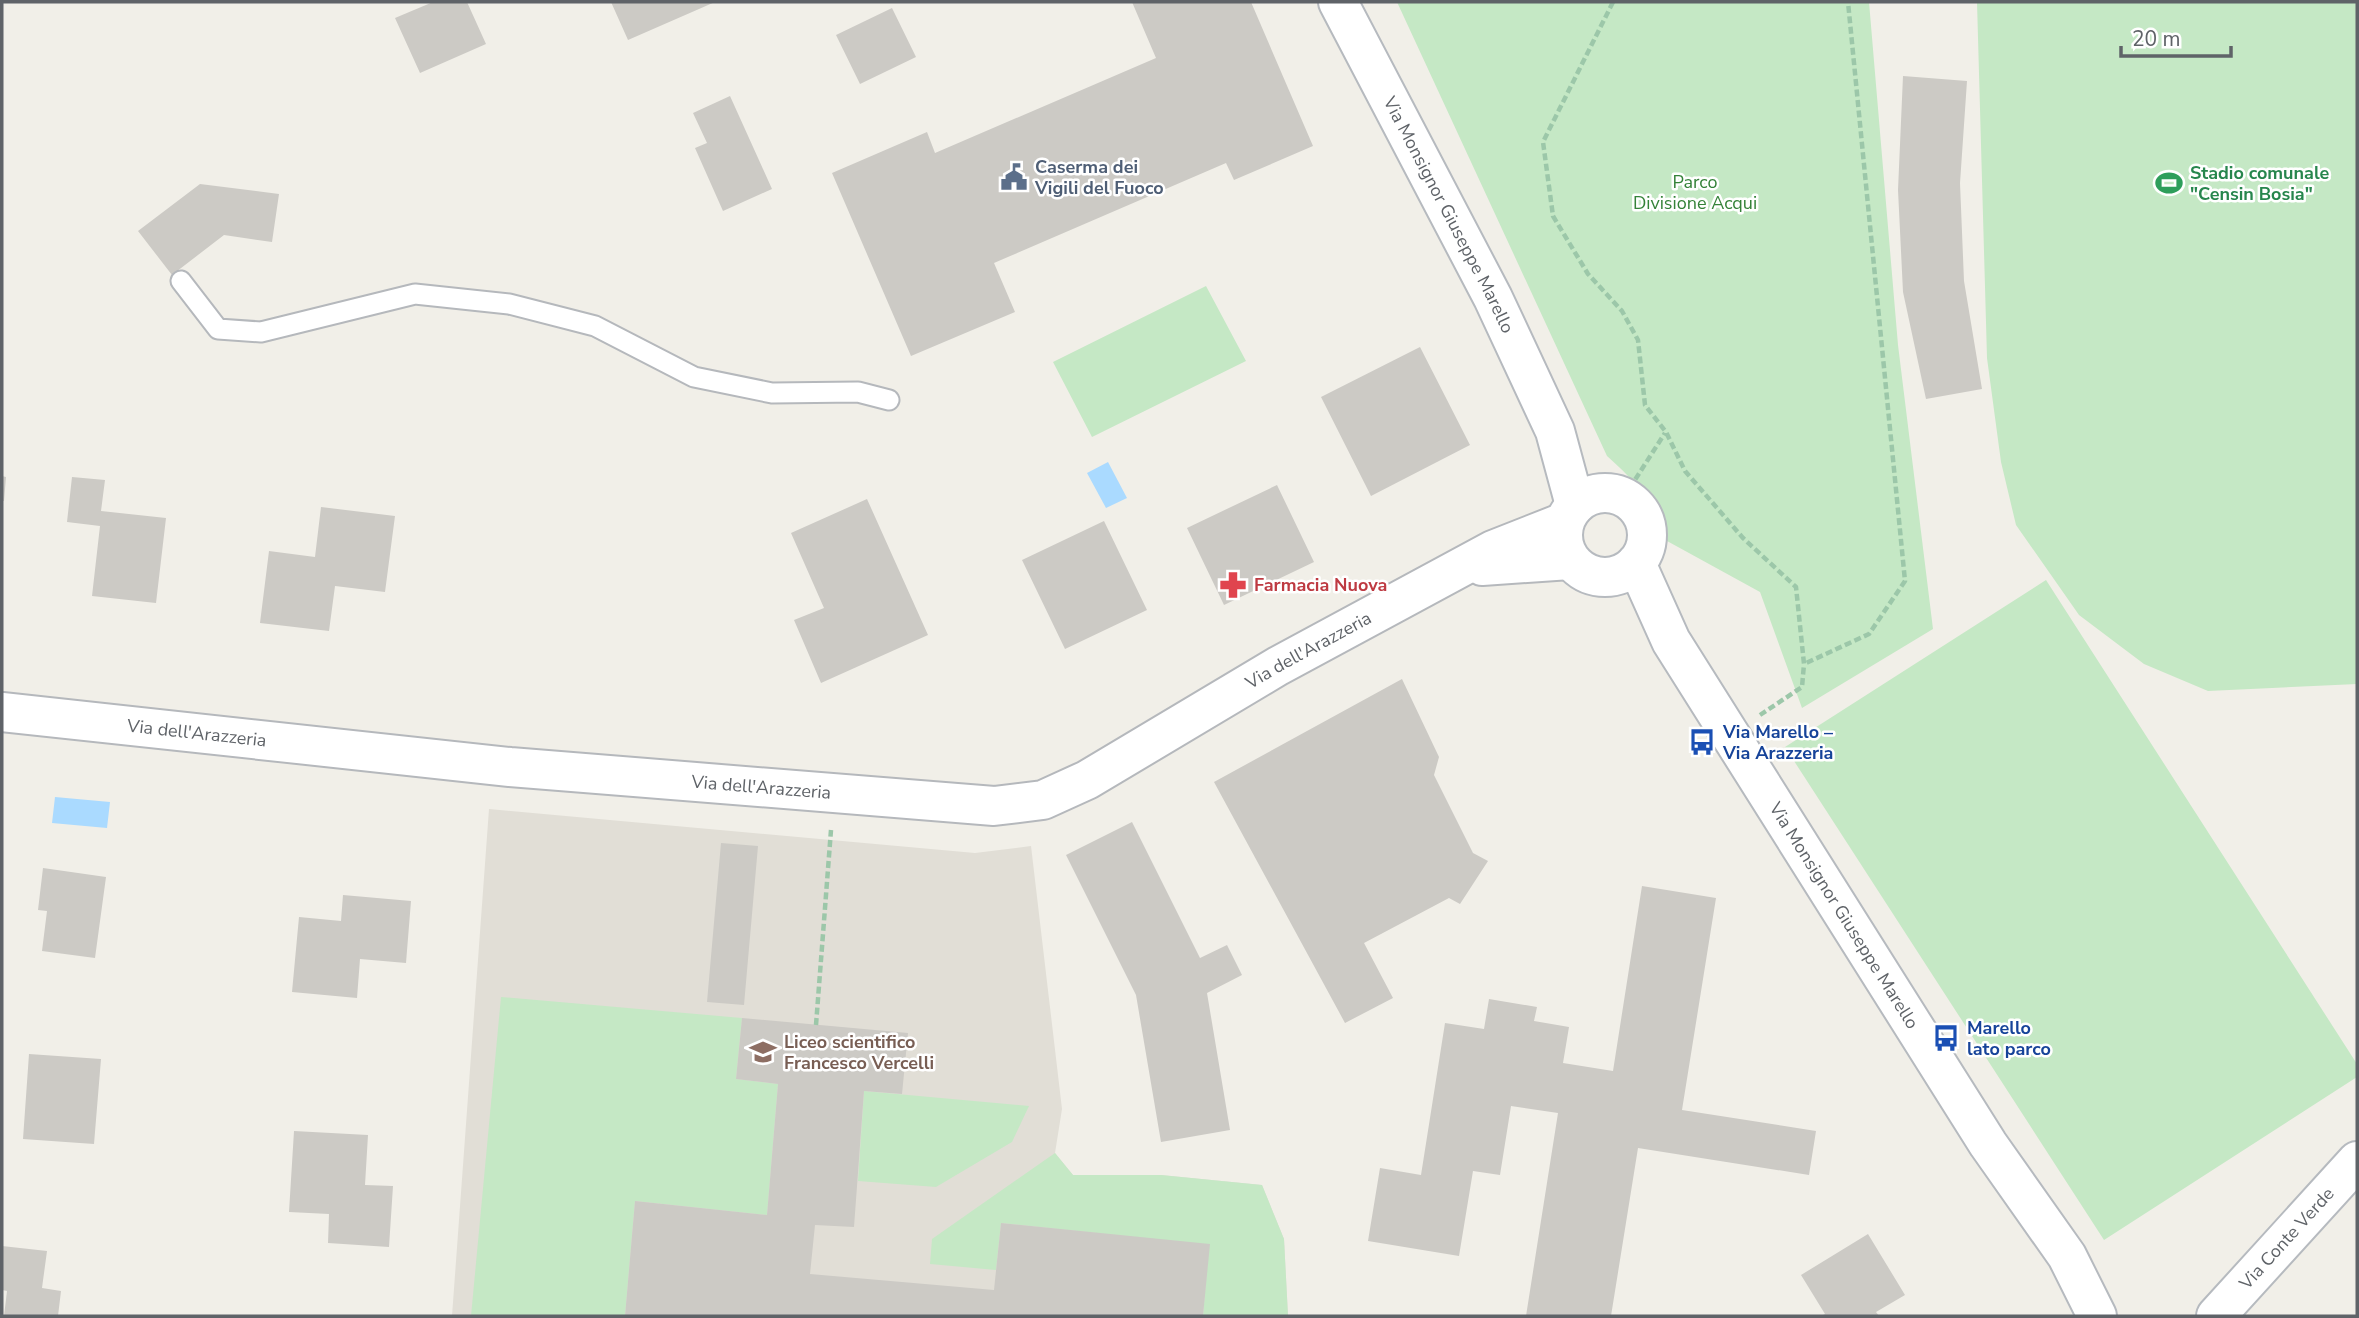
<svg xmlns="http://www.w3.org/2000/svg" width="2359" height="1318" font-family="'Nunito Sans',sans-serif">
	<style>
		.education { fill: #e1ded6 }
		.green { fill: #c5e8c5 }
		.water { fill: #aadaff }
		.building { fill: #cccac5 }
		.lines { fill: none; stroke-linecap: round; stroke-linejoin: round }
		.lane-casing { stroke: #b5b8bc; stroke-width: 23 }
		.street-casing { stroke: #b5b8bc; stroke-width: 42 }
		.secondary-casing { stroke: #b6babf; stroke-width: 42 }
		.path { stroke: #9cc7a9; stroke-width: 4.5; stroke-dasharray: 7 3.5; stroke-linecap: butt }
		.lane { stroke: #fff; stroke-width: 19 }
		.street { stroke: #fff; stroke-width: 38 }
		.secondary { stroke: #fff; stroke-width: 38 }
		.labels { text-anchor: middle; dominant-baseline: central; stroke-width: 5; stroke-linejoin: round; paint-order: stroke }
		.service-label { font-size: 18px; font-weight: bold; fill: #4e5e75; stroke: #fff; text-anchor: start }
		.leisure-label { font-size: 18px; font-weight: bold; fill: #27864d; stroke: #fff; text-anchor: start }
		.park-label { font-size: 18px; fill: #348238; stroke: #fff }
		.street-label { font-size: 18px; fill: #5f6368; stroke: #fff }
		.health-label { font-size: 18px; font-weight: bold; fill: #be3a42; stroke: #fff; text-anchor: start }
		.transit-label { font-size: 18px; font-weight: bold; fill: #164399; stroke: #fff; text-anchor: start }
		.education-label { font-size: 18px; font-weight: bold; fill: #785e54; stroke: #fff; text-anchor: start }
	</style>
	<rect width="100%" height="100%" fill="#f1efe8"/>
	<!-- education -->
	<path class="education" d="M489 809 975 853 1031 846 1062 1109 1055 1153 1073 1175H1161L1262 1185 1284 1239 1288 1316H452Z"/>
	<!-- green -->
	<path class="green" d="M1397 2H1869L1898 345 1933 629 1802 708 1760 592 1647 530C1645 488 1637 484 1607 456Z
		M1977 2H2357V684L2208 691 2144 664 2079 615 2016 525 2001 462 1987 358Z
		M1206 286 1246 361 1092 437 1053 362Z
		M2046 580 2357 1064V1077L2104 1240 1785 747Z
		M501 997 742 1018 736 1079 778 1084 767 1215 635 1201 625 1316H471Z
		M864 1091 1029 1106 1012 1142 936 1187 858 1181Z
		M1055 1153 1073 1175H1161L1262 1185 1284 1239 1288 1316H1203L1209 1245 1001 1223 996 1270 930 1264 932 1239Z"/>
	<!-- water -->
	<path class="water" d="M1108 462 1127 498 1106 508 1087 473Z
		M55 797 110 802 107 828 52 823Z"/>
	<!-- building -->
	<path class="building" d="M433 2H467L486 44 420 73 395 18Z
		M611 2H715L628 40Z
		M1132 2H1251L1313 146 1234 180 1226 163 994 263 1015 312 911 356 832 173 927 132 935 153 1156 58Z
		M892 8 916 57 860 84 836 35Z
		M1903 76 1967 81 1960 183 1964 281 1982 389 1926 399 1903 292 1898 190Z
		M730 96 772 189 723 211 695 148 707 143 693 113Z
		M200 184 279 194 272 242 224 235 172 275 138 231Z
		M1420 347 1470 445 1371 496 1321 397Z
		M2 476 6 477 4 501H2Z
		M72 477 105 480 101 511 166 518 156 603 92 596 100 526 67 522Z
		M1277 485 1314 562 1224 605 1187 528Z
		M867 499 928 635 821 683 794 620 824 608 791 533Z
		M321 507 395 516 385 592 335 586 329 631 260 623 269 551 315 557Z
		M1104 521 1147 610 1065 649 1022 560Z
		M1402 679 1439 757 1434 775 1473 853 1488 861 1460 904 1449 898 1364 943 1393 998 1345 1023 1214 782Z
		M1132 822 1200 958 1227 945 1242 975 1207 993 1230 1130 1161 1142 1136 995 1066 855Z
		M721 843 758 846 744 1005 707 1002Z
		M43 868 106 877 95 958 42 951 47 911 38 910Z
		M1642 886 1716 898 1682 1110 1816 1131 1809 1175 1638 1148 1611 1316H1526L1558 1113 1511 1106 1500 1175 1473 1171 1459 1256 1368 1241 1380 1168 1421 1175 1445 1023 1484 1029 1489 999 1537 1007 1534 1021 1569 1027 1563 1063 1613 1071Z
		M343 895 411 901 406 963 360 959 357 998 292 992 299 917 341 921Z
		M742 1018 908 1033 902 1094 864 1091 854 1227 815 1225 810 1274 994 1290 1001 1223 1210 1244 1203 1316H625L635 1201 767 1215 778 1084 736 1079Z
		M29 1054 101 1059 94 1144 23 1139Z
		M294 1131 368 1135 365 1185 393 1186 389 1247 328 1243 329 1214 289 1212Z
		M1868 1234 1905 1295 1876 1312 1879 1316H1821L1825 1314 1801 1275Z
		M2 1246 47 1251 42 1288 61 1291 58 1316H4L7 1291 2 1290Z"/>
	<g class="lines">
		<defs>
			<path id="lane" d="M181 281 218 329 261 332 415 294 509 304 595 326 694 377 772 393 858 392 889 400"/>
			<g id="street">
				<path d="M1482 566 1570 560"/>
				<path id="s1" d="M2 712 510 767 994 806 1043 800 1087 780 1278 666 1493 550 1564 522"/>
			</g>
			<g id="secondary">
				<path id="s2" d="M1338 2 1493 298 1555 431 1575 505"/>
				<circle cx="1605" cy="535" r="42"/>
				<path id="s3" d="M1636 563 1671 641 1988 1144 2067 1256 2097 1316"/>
				<path id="s4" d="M2216 1316 2357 1161"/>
			</g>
		</defs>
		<!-- lane casing -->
		<use href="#lane" class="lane-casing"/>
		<!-- street casing -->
		<use href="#street" class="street-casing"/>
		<!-- secondary casing -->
		<use href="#secondary" class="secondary-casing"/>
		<!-- path -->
		<path class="path" d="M1613 2 1543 142 1553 216 1588 274 1622 311 1638 340 1645 405 1666 432 1685 471 1743 538 1796 587 1804 664 1869 634 1905 581 1848 2
			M1624 497 1665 433
			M1760 715 1802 687 1804 664
			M816 1025 831 830"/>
		<!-- lane -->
		<use href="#lane" class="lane"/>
		<!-- street -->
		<use href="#street" class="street"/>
		<!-- secondary -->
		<use href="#secondary" class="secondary"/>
	</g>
	<!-- icons -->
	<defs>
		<symbol id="civic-bare" viewBox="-9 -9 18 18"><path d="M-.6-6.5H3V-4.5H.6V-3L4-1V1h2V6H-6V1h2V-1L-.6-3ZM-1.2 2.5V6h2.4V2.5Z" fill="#5c6f8a" stroke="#fff" stroke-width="2.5" paint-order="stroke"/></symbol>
		<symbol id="stadium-bare" viewBox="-9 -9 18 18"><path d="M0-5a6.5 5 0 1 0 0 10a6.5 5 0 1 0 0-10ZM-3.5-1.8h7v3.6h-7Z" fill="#2e9e5b" stroke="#fff" stroke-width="2.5" paint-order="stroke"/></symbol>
		<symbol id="pharmacy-bare" viewBox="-9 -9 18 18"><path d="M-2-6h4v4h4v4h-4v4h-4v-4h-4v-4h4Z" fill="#e0444e" stroke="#fff" stroke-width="2.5" paint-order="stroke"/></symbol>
		<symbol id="bus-bare" viewBox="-9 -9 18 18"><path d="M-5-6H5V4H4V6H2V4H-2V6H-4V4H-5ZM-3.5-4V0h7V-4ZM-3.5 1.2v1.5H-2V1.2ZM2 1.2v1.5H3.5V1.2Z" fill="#1a4fb4" stroke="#fff" stroke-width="2.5" paint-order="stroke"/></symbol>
		<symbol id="school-bare" viewBox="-9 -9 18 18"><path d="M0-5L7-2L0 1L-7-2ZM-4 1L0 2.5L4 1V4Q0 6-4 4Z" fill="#8d6e63" stroke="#fff" stroke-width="2.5" paint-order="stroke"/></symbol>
	</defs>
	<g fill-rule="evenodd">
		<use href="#civic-bare" x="995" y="158" width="38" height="38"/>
		<use href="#stadium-bare" x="2150" y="164" width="38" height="38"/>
		<use href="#pharmacy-bare" x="1214" y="566" width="38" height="38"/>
		<use href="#bus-bare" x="1683" y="723" width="38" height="38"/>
		<use href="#bus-bare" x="1927" y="1019" width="38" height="38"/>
		<use href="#school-bare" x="744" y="1033" width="38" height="38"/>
	</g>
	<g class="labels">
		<!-- service labels -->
		<g class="service-label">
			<text x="1035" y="167">Caserma dei<tspan x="1035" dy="21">Vigili del Fuoco</tspan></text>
		</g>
		<!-- leisure labels -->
		<g class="leisure-label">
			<text x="2190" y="173">Stadio comunale<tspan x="2190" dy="21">"Censin Bosia"</tspan></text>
		</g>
		<!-- park labels -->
		<g class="park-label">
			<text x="1695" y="182">Parco<tspan x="1695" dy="21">Divisione Acqui</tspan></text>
		</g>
		<!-- street labels -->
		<g class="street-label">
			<text stroke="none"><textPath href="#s2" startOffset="240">Via Monsignor Giuseppe Marello</textPath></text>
			<text stroke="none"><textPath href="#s1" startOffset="1351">Via dell'Arazzeria</textPath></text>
			<text stroke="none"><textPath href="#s1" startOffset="196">Via dell'Arazzeria</textPath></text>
			<text stroke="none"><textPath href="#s1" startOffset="763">Via dell'Arazzeria</textPath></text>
			<text stroke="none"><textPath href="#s3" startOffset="410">Via Monsignor Giuseppe Marello</textPath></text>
			<text stroke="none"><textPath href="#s4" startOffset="105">Via Conte Verde</textPath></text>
		</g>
		<!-- health labels -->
		<g class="health-label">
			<text x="1254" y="585">Farmacia Nuova</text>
		</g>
		<!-- transit labels -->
		<g class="transit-label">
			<text x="1723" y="732">Via Marello –<tspan x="1723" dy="21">Via Arazzeria</tspan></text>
			<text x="1967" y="1028">Marello<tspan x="1967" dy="21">lato parco</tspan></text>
		</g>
		<!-- education labels -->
		<g class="education-label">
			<text x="784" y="1042">Liceo scientifico<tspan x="784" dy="21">Francesco Vercelli</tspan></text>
		</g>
	</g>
	<!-- border -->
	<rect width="2359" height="1318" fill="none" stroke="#5f6368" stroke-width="7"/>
	<!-- scale -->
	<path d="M2121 46v10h110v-10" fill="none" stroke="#5f6368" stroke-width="3.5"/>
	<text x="2132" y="46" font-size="21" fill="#5f6368" stroke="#ffffff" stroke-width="5" paint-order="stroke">20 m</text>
</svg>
